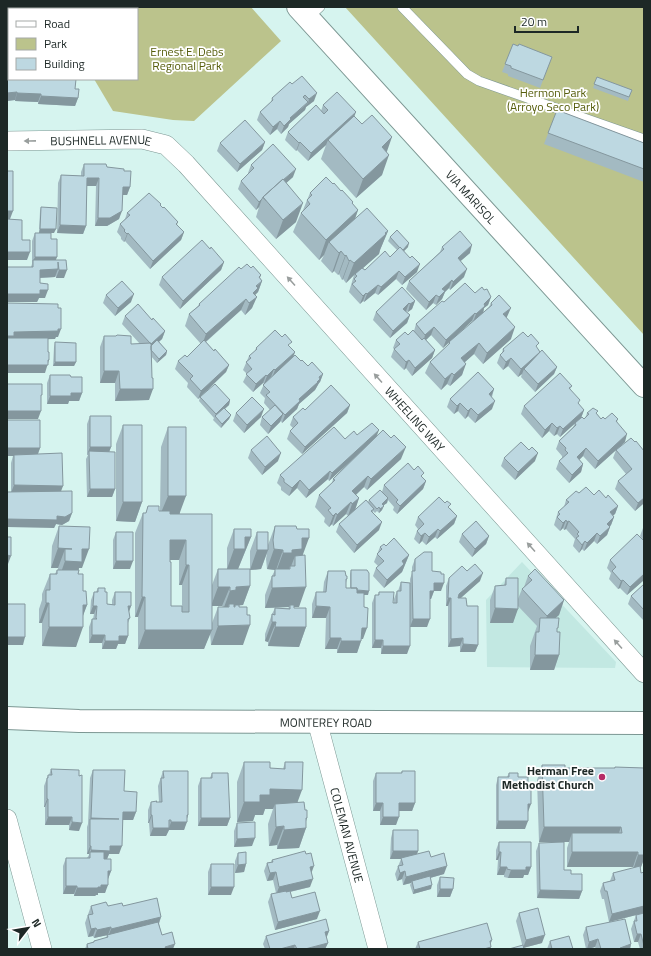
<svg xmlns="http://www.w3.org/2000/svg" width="651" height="956" font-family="'Titillium Web',sans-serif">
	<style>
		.built { fill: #c2e8e2 }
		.green { fill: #bbc38c }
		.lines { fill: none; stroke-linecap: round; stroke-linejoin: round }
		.service-casing { stroke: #7c9793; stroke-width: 10 }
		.minor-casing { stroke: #7c9793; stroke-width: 20 }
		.tertiary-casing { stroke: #7c9793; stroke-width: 24 }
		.service { stroke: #fff; stroke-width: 9 }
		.minor { stroke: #fff; stroke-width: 19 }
		.tertiary { stroke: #fff; stroke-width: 22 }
		.wall { fill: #a3bac2; fill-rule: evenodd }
		.shaded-wall { fill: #84979e }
		.building { fill: #bdd8e1; stroke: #84979e; fill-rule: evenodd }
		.oneway { fill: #999e9d }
		.poi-dot { fill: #b62b66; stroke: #fff; stroke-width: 1.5 }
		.labels { text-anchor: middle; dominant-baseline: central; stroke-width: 3.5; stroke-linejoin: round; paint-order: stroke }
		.park-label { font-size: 12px; fill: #565d0b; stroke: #fff }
		.street-label { font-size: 12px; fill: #1d2826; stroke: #fff }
		.poi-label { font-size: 12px; font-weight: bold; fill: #1d2826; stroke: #fff; text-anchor: end }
	</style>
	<rect width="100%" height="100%" fill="#d6f4ef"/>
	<!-- built -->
	<path class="built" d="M522 562 616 662 615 668 487 667 486 600Z"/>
	<!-- green -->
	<path class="green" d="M7 7H251L281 41 194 121 173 120 113 111 94 79H137V9H9V53H7Z
		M345 7H644V335Z"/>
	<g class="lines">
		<defs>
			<path id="service" d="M402 7 467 74 479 81 644 139
				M308 18 320 7"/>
			<g id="minor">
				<path id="s1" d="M7 141 142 139 166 145 186 164 644 673"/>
				<path id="s2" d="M317 721 378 949"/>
				<path d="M7 819 42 949"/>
			</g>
			<g id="tertiary">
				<path id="s3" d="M298 7 644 386"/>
				<path id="s4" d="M7 718 79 721 644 723"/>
			</g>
		</defs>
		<!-- service casing -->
		<use href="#service" class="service-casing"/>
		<!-- minor casing -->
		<use href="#minor" class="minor-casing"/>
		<!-- tertiary casing -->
		<use href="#tertiary" class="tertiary-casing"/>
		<!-- service -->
		<use href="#service" class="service"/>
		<!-- minor -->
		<use href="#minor" class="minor"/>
		<!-- tertiary -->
		<use href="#tertiary" class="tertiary"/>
	</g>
	<!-- wall -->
	<path class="wall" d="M513 44 552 57 540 88 508 76V74L502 72Z
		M7 72 75 89 78 98 75 106 38 104V102L15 101V100L7 101Z
		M597 77 632 90 628 101 593 88Z
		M292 84 314 101 306 107 305 110 289 124 288 127 281 134 277 129 270 135 257 120 260 112 271 102 272 98Z
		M323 105 354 117 386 152 382 175 356 198 321 159 326 145 308 161 297 150 296 151 285 140 288 132 321 111Z
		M557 110 644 143V182L544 144Z
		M265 142 262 150 237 172 217 151 220 143Z
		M84 164 107 167 124 171 130 187 127 195H123L119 219 107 226H95L96 186H87L86 226 83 234 57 233 58 183 61 175 81 176V172Z
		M251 165 293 177 286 183 296 222 276 239 256 217 259 207 256 210 238 189 241 181 249 174 248 173Z
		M333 184 358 210 355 219 388 231 380 250 379 254 363 268 365 270 390 257 397 250 388 241 390 237 408 247 404 251 417 272 402 285 396 279 378 295 375 293 364 302 363 301 360 304 349 292 354 275 346 283 343 279 342 280 339 274 338 275 334 271 332 273 321 261 324 255 319 260 293 232 301 213 303 210 310 193Z
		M160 205 163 208 178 222 177 225 184 232 181 240 150 269 125 241 124 242 121 239V237L117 232 120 224 125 219 127 213Z
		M41 207 54 233H51V239L56 260 64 278H56V276L55 277 40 278V283L45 298H39L37 302 31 267 32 264V241L35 233H39L40 211Z
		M442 247 470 253 460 261 464 277 450 290 449 288 445 292 442 299 436 305 433 303 426 310 406 289 409 281 440 252Z
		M210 249 224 262 221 270 180 309 159 285 162 277Z
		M241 269 260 278 262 281 258 292 255 295 252 308 245 315 241 310 206 342 214 351 229 365 226 372 198 399 187 387 188 383 175 369 178 361 187 357 201 344 185 326 189 314 198 306 199 304Z
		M475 293 491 297 488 305 484 308 483 313 489 307 491 303 507 318 511 339 483 364 474 354 465 362 462 375 450 386 447 384 441 390 425 373 430 362 448 345 449 342 443 348 431 335 426 340 435 350 432 358 412 376 406 368 404 370 391 357 394 349 393 348 396 340 408 335 414 331 416 324 444 302ZM472 321 473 322 455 337Z
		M106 295 131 302 115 316 103 303Z
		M415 301 412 309 408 312 406 311 410 315 407 323 390 338 373 320 376 312Z
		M125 316 152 320 165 331 162 339 159 342 167 351 166 355 157 363 151 356 149 400 115 401V383H100V347L104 336 131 344H140L122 324Z
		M528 337 540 352 557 367 554 374 535 392 521 377 522 374 518 377 508 366 503 370 497 363 500 355 502 353 503 349Z
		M55 342 76 362 74 366H53L54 347Z
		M290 347 295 352 293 357 301 361 308 366 323 374 320 382 319 383 315 390 299 404 297 409 282 423 281 421 268 434 260 425 262 417 270 410 264 403 265 398 260 393 264 384 263 383 253 392 243 382 247 374 243 370 249 356 255 351 256 348Z
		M50 375 71 377 82 393 79 401H69L68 404H47V383Z
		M572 386 570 389 579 405 584 410 581 418 584 419 586 416 587 413 597 414 601 419H618L617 422 625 442 595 469 583 456 579 460 583 464 581 472 569 483 556 469 559 461 562 458V456L556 449 559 441 573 427 575 423 560 437 557 434 554 436 549 431 542 438 521 414 524 406Z
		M494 389 492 397V409L475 423 468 416 465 419 458 411 454 414 447 407 450 399Z
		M200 397 230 400 229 405 225 409 231 415 229 419 221 428 213 420 214 418 199 401Z
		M350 405 347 413 302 454 287 439 290 431 293 428 290 425 293 417 305 410Z
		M236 413 261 417 244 433 233 421Z
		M90 416 111 447 109 452 115 489 112 497H87L86 459 88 455H87V424Z
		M123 425 142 502 135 522 116 521V444Z
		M168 427 180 514 212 585 218 569H250V551L257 532 268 545 275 526 297 529 303 555 299 607H294V608L306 627 299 647 268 646V642L265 641V634L272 614 275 608H288L289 607 265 608V595L272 576 275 570 267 569 266 559 267 553 261 569 250 570V586L243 605H239L243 645H211L210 632 204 649H138V617H135V533L143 513H146L148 506 159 511H160L161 447ZM170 560H179V585H182V612L171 606ZM212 606H222L223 607H218L212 623Z
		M357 435 377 436 401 459 367 490 364 487 356 495 359 498 355 510 368 502 369 500 382 492 384 485 422 478 426 481 423 489 397 514 393 510 394 507 388 500 387 503 383 505 382 510 379 513 377 511 375 513 373 511V512L379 530 354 553 336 532 339 524 348 516 346 514 333 526 332 524 329 527 324 522 325 518 315 507 319 495 332 483 333 479 356 456 329 481 328 479 306 498 297 488 289 496 281 490V487L277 483 280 475 345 439Z
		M635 442 644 451V505L643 504 635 511 615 489 618 481 626 474 613 458 616 450Z
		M40 448 38 454 61 491 72 513 69 521 62 525 56 524 54 528 11 492V463L13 456Z
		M251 450 278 461 262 475 248 458Z
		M529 450 535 461 515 480 501 466 504 458Z
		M579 493 594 495 606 498 618 506 615 514 613 515 614 517 611 525 610 527 607 535 597 544 594 541 584 551 582 549 579 553 573 546 575 539 566 529 564 530 563 528 560 531 554 525 558 512 564 507 566 500Z
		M450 508 457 516 454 524 437 539 435 537 426 545 422 541 419 544 414 539 417 531 418 529 415 525 418 517Z
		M59 526 82 568H79L78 574 83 591 87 605 83 615 76 647 42 646V623H39V609L42 600V594L50 574H55L57 570H58V568H51L52 546Z
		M644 527V541L640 536 643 528Z
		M234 529 251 537 238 569H227V548Z
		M116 532 130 569H113V540Z
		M462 534 489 536 486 544 472 557 459 542Z
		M644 541V580L627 595 620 588 618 589 609 579 611 573 607 568 610 560Z
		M386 546 409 555 402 572 384 588 373 576 376 568 378 566 374 562 380 547Z
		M415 559 432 571 441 591H434L431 599H430L427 627H410L407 654H381V648H372V603L375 595H378L379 592 394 603V599L397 591H398L401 582 410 583V579L412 573V567Z
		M351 570 368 595H364L363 639H361V641L357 653H337V649H325L326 618H312V604L316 592H323L324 582 328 571 347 579 346 583V588H350V574Z
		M467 571 480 581 461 598 467 606 478 645 475 652H460V646L448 647V606H446V586L449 578Z
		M528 576 564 600 559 615 555 618 557 632 559 655 554 670H530V646L537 626 518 606 513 623H490V600L495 586 504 585 506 578 518 599 522 589 524 587Z
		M644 584V621L628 604 631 596Z
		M98 588 105 592 107 604 112 605V600L115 592 131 606 129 612 130 618 128 623V636L125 644H118L116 649H102V643H89V627L92 619H93L94 614H90L91 600 94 592H96Z
		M244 762 270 768 283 769 285 762 298 803 306 823V828L299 848 277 849V845L269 846 268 824 273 809H265L263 815H255L253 821 237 822V782Z
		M542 765 565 768H614L615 767 644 768V859L640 869 644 949H640L638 942H634L631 929 636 915 609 922 604 899H602L600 891 603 883 610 881 613 873 633 868V867H567V848L569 842H539L537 780Z
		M51 769 79 831 69 830V825H45V807H44V786L47 778 48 775H49Z
		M93 770 124 791 136 812 133 820H123L119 854H109L107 859 111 871 108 879 105 893H98V895H96L95 896H74V894H63V866L66 858H87L89 855V854H87V827L88 824 90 778Z
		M163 771 188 815 184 830H169L166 836H150L149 823H148V810L151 802H159L158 786Z
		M402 771 415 803 412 811H399L396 825H380V811H373V781L376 773H401Z
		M212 773 230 818 227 826H198V786L201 778H210Z
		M509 773 518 777 525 829H496V785L498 777H507Z
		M237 823 252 846 234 847V831Z
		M393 830 418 851 417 854 431 857 444 874 430 878 431 889 413 894 410 885 411 883 403 885 402 879 397 881 395 874 401 859H390L391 838Z
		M499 842 531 867 528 875H524L523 878H508L504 877V875H497L498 860H496V850Z
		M539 843 564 870 571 874 582 891 579 899 537 898 536 851Z
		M238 853 246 864 244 872 235 873V861Z
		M272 860 311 873 310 887 290 892 292 898 317 919 275 930 268 902 271 894 276 893 273 880 267 881 264 871 267 863 271 862Z
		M211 864 231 895H208V872Z
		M440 877 453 889 450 897H437V885Z
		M91 906H123L161 917 159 924 162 935 173 949H85L87 944 93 943 94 941 106 938 107 935 94 938 93 936 88 937 85 923Z
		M519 913 542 943 523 948 516 921Z
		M586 927 631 944 630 949H596L595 947 589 949H586L583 935Z
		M329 931 326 938 328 943 325 949H265L263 944 266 936Z
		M492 940 490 944 491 947 490 949H415L418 942Z
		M550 941 573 949H547Z"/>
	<!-- shaded-wall -->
	<path class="shaded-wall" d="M17 92 15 100 7 101V93Z
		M17 93 41 94 38 102 15 101Z
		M317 93 314 101 306 107 305 110 289 124 288 127 281 134 284 126 290 118 308 103 309 99Z
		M41 96 78 98 75 106 38 104Z
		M356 112 353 120 328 140 326 145 308 161 311 153Z
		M280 121 277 129 270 135 273 127Z
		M392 137 385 157 382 147Z
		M265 142 262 150 237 172 240 164Z
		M300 142 297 150 296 151 299 143Z
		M389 155 382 175 356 198 363 179Z
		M296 169 293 177 266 201 263 198Z
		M87 178H99L96 186H84Z
		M123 187H130L127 195H120Z
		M262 199 259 207 256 210 259 202Z
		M353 202 346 221 358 210 351 230 329 242 324 255 319 260 326 240 352 203Z
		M303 203 296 222 276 239 283 220Z
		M7 211H13L10 219H7Z
		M122 211 119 219 107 226H95L98 218Z
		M60 225 86 226 83 234 57 233Z
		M40 229H56L54 233H39Z
		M388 231 380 250 379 254 355 275V274L346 283 354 263Z
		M184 232 181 240 150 269 153 261Z
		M128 233 125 241 124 242 127 234Z
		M409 243 408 247 401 254 402 250Z
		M472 245 470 253 455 266 458 258Z
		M341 251 334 271 332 273 339 253Z
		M7 252H30L27 260H7Z
		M346 255 339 274 338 275 345 256Z
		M35 257H57L54 265 33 261Z
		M350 260 343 279 342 280 349 261Z
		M224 262 221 270 180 309 183 301Z
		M420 264 417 272 402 285 405 277Z
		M58 269 55 277 37 278 40 270Z
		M467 269 464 277 450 290 453 282Z
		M59 270H67L64 278H56Z
		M399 271 396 279 378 295 381 287Z
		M261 275 257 286 262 281 258 292 255 295 257 297 252 308 245 315 259 277Z
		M452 280 449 288 445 292 442 299 436 305 442 289Z
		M378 285 375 293 364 302 367 294Z
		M40 290H48L45 298H39L37 302H7V294Z
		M366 293 363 301 360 304 363 296Z
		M134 294 131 302 115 316 118 308Z
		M436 295 433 303 426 310 429 302Z
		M491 297 488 305 484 308 483 314 473 322 476 314 484 304Z
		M246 299 241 310 202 345 206 334Z
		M415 301 412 309 408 312 410 304Z
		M409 303 406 311 400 317 403 309Z
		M511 308 506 319 503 314Z
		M475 313 472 321 443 348 446 340Z
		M410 315 407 323 390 338 393 331Z
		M434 327 431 335 423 343 425 335Z
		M515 327 511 339 483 364 487 353Z
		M61 329 58 337H56L55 339 13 340 7 344V336L14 332Z
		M165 331 162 339 150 349V344Z
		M479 343 474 354 457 369 461 358Z
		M435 350 432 358 412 376 415 368Z
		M167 351 166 355 157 363 159 359Z
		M295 352 292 360 272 378 275 370Z
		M540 352 538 360 524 369 522 374 518 377 521 369Z
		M511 358 508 366 503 370 506 362Z
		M48 360H49L45 373H7V365Z
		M409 360 406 368 404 370 406 362Z
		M55 362H76L74 366H53Z
		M466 364 462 375 450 386 454 375Z
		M229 365 226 372 198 399 201 391Z
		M557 367 554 374 535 392 538 384Z
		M274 369 271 377 264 384 267 376Z
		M104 371H119L115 383H100Z
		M452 373 447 384 441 390 445 379Z
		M323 374 320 382 319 383 315 390 299 404 297 409 282 423 285 415 299 399Z
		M266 375 263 383 253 392 256 384Z
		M120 389H153L149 400 115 401Z
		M494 389 491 397 489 394Z
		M71 393H82L79 401H69L68 404H47L50 396Z
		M230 400 229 405 215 417V416L214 418 216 414Z
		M495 401 492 409 475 423 478 415Z
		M460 403 458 411 454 414 457 406Z
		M350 405 347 413 302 454 305 447Z
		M471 408 468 416 465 419 468 411Z
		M264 409 261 417 244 433 247 425Z
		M584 410 581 418 560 437 563 429Z
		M7 411H41L38 419H7Z
		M283 414 280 422 268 434 271 426Z
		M231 415 229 419 221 428 222 424Z
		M552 423 549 431 542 438 545 430Z
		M560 426 557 434 554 436 557 428Z
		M379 430 376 438 329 481 332 473Z
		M627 434 625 442 595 469 598 461Z
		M90 447H111L108 455 89 451 87 455Z
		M406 447 401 459 367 490 371 479Z
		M7 448H40L37 456H7Z
		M586 448 583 456 574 465 577 457Z
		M281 453 278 461 262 475 265 467Z
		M538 453 535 461 515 480 518 472Z
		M583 464 581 472 569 483 572 475Z
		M330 471 328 479 306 498 309 490Z
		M368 476 364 487 348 502 352 491Z
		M300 480 297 488 289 496 292 488Z
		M426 481 423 489 397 514 400 506Z
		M14 485 63 486 60 494 11 493Z
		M90 489H115L112 497H87Z
		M168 496H186L179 515H160Z
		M359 498 355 510 348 516 352 504Z
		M388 498 387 503 380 508 382 504Z
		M644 498 643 504 635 511 638 503Z
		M123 502H142L135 522 116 521Z
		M351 502 346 514 333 526 337 515Z
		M384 506 382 510 379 513 380 509Z
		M618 506 615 514 607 520 610 512Z
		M72 513 69 521 62 525 56 524 54 528 7 527V519L57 516Z
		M336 513 332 524 329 527 333 516Z
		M457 516 454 524 437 539 440 531Z
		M614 517 611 525 604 532 607 524Z
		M566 520 563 528 560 531 563 523Z
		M569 521 566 529 564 530 567 522Z
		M382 522 379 530 354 553 357 545Z
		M610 527 607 535 597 544 600 536Z
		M438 529 435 537 426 545 429 537Z
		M425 533 422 541 419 544 421 536Z
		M597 533 594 541 584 551 587 543Z
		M489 536 486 544 472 557 475 549Z
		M245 537H251L238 569H227L234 549Z
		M302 538H309L302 557 295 566V556L290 569V566L289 569 276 572 283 553 292 550Z
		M170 540H186L179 560H163Z
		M585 541 582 549 579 553 582 545Z
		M58 548 89 549 82 568H79L75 581H58L65 561V549L58 568H51Z
		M274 549 283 550 276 570 267 569Z
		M257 550H268L261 569 250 570Z
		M7 555 11 556 8 564 7 563Z
		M409 555 402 572 384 588 387 580 402 561Z
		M116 561H133L130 569H113Z
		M186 565H189L182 585H179Z
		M483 573 480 581 456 602 459 594Z
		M644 574V580L627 595 630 587Z
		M623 580 620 588 618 589 621 581Z
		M434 583H444L441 591H431Z
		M250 586 243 605 235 606V605V606L229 607V604L227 610H223L230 591 236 587Z
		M218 587H230L222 606H211Z
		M306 587 299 607H290V605L289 607 265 608 272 588Z
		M351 590 369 591 368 595 350 594Z
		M430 591H434L431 599H427Z
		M142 597H145L138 617H135Z
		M448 598H451L448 606H446Z
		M564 600 559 615 541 631 547 616Z
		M46 603H49L42 623H39Z
		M83 605H87L80 624Z
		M93 606H97L94 614H90Z
		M128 606H131L128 614Z
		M316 606 330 607 326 618H312Z
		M495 608 518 609 513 623H490Z
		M413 619H430L427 627H410Z
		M272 622H276L268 642 265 641Z
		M250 625 243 645H211L218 626Z
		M49 627H83L76 647 42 646Z
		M275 627H306L299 647 268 646Z
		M362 628H367L363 639H357Z
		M145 630H212L204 649H138Z
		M92 635H105L102 643H89Z
		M119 636H128L125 644H118L116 649H102L105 641Z
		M7 637H25L23 645H7Z
		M330 638H341L337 649H325Z
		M463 638 460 646 448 647 451 639Z
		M375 640H383L381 648H372Z
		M341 641H361L357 653H337Z
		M463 644 478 645 475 652H460Z
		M383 646H410L407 654H381Z
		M535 655H559L554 670H530Z
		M270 789 302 790 295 809 275 804 273 809H265L263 815H255L253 821 237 822 244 802 260 795Z
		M47 799H48L45 807H44Z
		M376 803H383L380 811H373Z
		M399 803H415L412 811H396Z
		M528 804H531L528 812Z
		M123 812H136L133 820H120Z
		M151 815H152L149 823H148Z
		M187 815H188L186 822H187L184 830H169L166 836H150L153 828H169L171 822Z
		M48 817H72L69 825H45Z
		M383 817H399L396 825H380Z
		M91 818 119 819 90 821Z
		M201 818H230L227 826H198Z
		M306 818H307L304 828H306L299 848 277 849 284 830Z
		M498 821H528L525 829H496Z
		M72 822 82 823 79 831 69 830Z
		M284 826 277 845 269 846 276 827Z
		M544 827H621L616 841 572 833 569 842H539Z
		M255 838 252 846 234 847 237 839Z
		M90 846H91L89 854H87Z
		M110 846H122L119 854H109L107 859 90 858V856L91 850Z
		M393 851H418L415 859H390Z
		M499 852H501L498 860H496Z
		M572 852H638L633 867H567Z
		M638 855H644V859L640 870H633Z
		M246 864 244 872 235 873 238 865Z
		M314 866 311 874 310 867Z
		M447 866 444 874 412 883V881L411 883 403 885 406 877Z
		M500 867H507L504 875H497Z
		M526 867H531L528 875H524L523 878H508L511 870Z
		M108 871H111L108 879H105Z
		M405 871 402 879 397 881 400 873Z
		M276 872 273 880 267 881 270 873Z
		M313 879 310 887 276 895 279 887Z
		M101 885H108L105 893H98V895H96L95 896H74L77 888 98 887Z
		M432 885 431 889 413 894 414 890Z
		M66 886H77L74 894H63Z
		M211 887H234L231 895H208Z
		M440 889H453L450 897H437Z
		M540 890 582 891 579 899 537 898Z
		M644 906V913L609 922 612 914Z
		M320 911 317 919 275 930 278 922Z
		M161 917 158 925 108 937 111 929Z
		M111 927 108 935 94 938 97 930Z
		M96 928 93 936 88 937 91 929Z
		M329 931 326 939 325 932Z
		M637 934H641L638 942H634Z
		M545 935 542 943 523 948 526 940Z
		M598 939 595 947 587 949 589 942Z
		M492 940 489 948 491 947 490 949H484L490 941Z
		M328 943 325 949H305Z
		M175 944 173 949H164L165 947Z
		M631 944 630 949H620V948Z
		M295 945 294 949H280Z"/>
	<!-- building -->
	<path class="building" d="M513 44 518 46 519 44 552 57 543 80 511 68V66L505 64Z
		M7 72H9V79H76L75 89H79L78 98 41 96V94L17 93V92L7 93Z
		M302 76 317 93 309 99 305 95 303 97 308 102 290 118 291 119 284 126 280 121 273 127 260 112 273 100 272 98 290 82 292 84Z
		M597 77 632 90 629 97 594 84Z
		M337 92 356 112 311 153 300 142 299 143 288 132 316 105 324 114 328 110 323 105Z
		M557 110 644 143V169L548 133Z
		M372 115 392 137 382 147 389 155 363 179 328 140 354 116 362 124Z
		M245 120 265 142 240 164 220 143Z
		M273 144 296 169 283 180V179L263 197 262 199 259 202 241 181 254 168 251 165Z
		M84 164H106L107 167 124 169V171H131L130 187H123L122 211 110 218H98L99 178H87L86 226 60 225 61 175 84 176Z
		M7 171H13V211H7V212Z
		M326 177 333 184 334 183 341 191 342 190 353 202 352 203 358 210 326 240 301 213 310 204 307 200 312 195 310 193Z
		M283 179 303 203 283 220 263 197Z
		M149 193 161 204 160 205 163 208 164 207 178 222 176 224 184 232 153 261 128 233 127 234 124 231 125 230 120 224 130 215 127 213Z
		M41 207 57 208 56 229H40Z
		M367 208 388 231 385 233 386 234 354 263 350 260 349 261 346 255 345 256 341 251 339 253 329 242Z
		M7 219 22 220V240H30V252H7Z
		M397 230 409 243 403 250 400 247V248L390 237Z
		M460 231 472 245 458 258 467 269 453 282 452 280 442 289 445 291 439 297 436 295 429 302 409 281 444 249 442 247Z
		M35 233H51V239H57V257H35Z
		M202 240 210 249 211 247 224 262 183 301 162 277Z
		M400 247 410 258 412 256 420 264 405 277 399 271 381 287 378 285 367 294 366 293 363 296 352 284 356 281 354 279 357 276 355 274 362 268 365 270 385 251 390 257Z
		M33 260H66L67 270H59L58 262V269L40 270V283L48 284V290H40V294H7V267H33Z
		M247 264 251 268 253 266 261 275 259 277 262 281 256 286 258 288 253 293 257 297 249 303 246 299 206 334 189 314 200 305 199 304 239 267 241 269Z
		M122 281 134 294 118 308 106 295Z
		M465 283 475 293 482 287 484 290 487 289 491 297 484 304 485 306 476 314 475 313 446 340 434 327 425 335 416 324 442 301 444 302Z
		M402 287 415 301 410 304 409 303 403 309 410 315 393 331 376 312Z
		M499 295 511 308 503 314 515 327 487 353 479 343 461 358 466 364 454 375 452 373 445 379 430 362 450 343 449 342 492 305 491 303Z
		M7 303 58 304V308H61V329H58V331L14 332V336H7Z
		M138 304 152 320 153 318 165 331 151 344 150 343 125 316Z
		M275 330 282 337 285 334 292 342 288 345 295 352 275 370 274 369 267 376 266 375 256 384 246 374 252 369 246 362 251 358 249 356 257 349 256 348Z
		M413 330 422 340 424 338 435 350 415 368 409 360 406 362 394 349 400 344 396 340 405 332 408 335Z
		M523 332 528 337 531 334 539 343 536 346 540 352 521 369 511 358 506 362 500 355 504 351 503 349Z
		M117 335 131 336V344L151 343 152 378H153V389H120L119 371H104V336H116Z
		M7 338H48V352H49V360H48V365H7Z
		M157 340 167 351 159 359 151 350V346Z
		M204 340 214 351 215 349 229 365 201 391 190 379 193 376 178 361 185 355 187 357Z
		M55 342 76 343V362H55Z
		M542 350 557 367 538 384 524 369Z
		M295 355 301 361 302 360 308 366 312 362 323 374 319 377 320 379 317 382H318L299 399 300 401 285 415 266 395 270 392 263 385Z
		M478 372 494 389 489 394 495 401 478 415 471 408 468 411 460 403 457 406 450 399Z
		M560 373 572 386 569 388 580 400 578 403 584 410 563 429 560 426 557 428 552 423 545 430 524 406Z
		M50 375H70L71 377H82V393H71V396H50Z
		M7 384H42V395H41V411H7Z
		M215 384 230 400 216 414 200 397Z
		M331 385 350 405 305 447 290 431 298 423 293 417 303 408 305 410Z
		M252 397 264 409 247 425 236 413Z
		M275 405 283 414 271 426 262 417Z
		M224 408 231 415 222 424 215 416Z
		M593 408 598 411 596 413 601 419 603 417 605 419 612 413 618 419 616 421 627 434 598 461 586 448 577 457 583 464 572 475 559 461 568 453 565 450 566 448 559 441 576 425 575 423 582 417 584 419 589 414 587 413Z
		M90 416H111V447H90Z
		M7 420H40V448H7Z
		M372 423 379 430 332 473 330 471 309 490 300 480 292 488 284 482V479L280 475 334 427 345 439 354 431 357 435Z
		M123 425H142V502H123Z
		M168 427H186V496H168Z
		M383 430 391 438 394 435 406 447 371 479 368 476 352 491 359 498 352 504 351 502 337 515 336 513 333 516 328 510 331 508 319 495 335 480 333 479Z
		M267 436 281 453 265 467 251 450Z
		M631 438 635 442 636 441 644 451V498L638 503 618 481 632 469 616 450Z
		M521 442 529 450 532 447 538 453 518 472 504 458Z
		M89 451 115 452V489H90Z
		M62 453 63 486 14 485V455Z
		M408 463 414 470 418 466 424 473 421 476 426 481 400 506 396 502 398 500 384 485Z
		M586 487 594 495 599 490 606 498 608 495 618 506 610 512 614 517 607 524 610 527 600 536 597 533 587 543 585 541 582 545 576 538 579 536 577 534 579 532 569 521 567 522 566 520 563 523 557 517 560 514 558 512 569 502 566 500 576 491 579 493Z
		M380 490 388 498 382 504 384 506 380 509 379 507 377 509 369 500Z
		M72 491V513L65 517 57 516V520L7 519V492Z
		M439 497 445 503 447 501 451 504 448 507 457 516 440 531 438 529 429 537 425 533 421 536 417 531 424 524 418 517Z
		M366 500 374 509 371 511 382 522 357 545 339 524Z
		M148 506H159V511H170V514H212V630H145V597H142L143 513H146ZM170 540H186V565H189V612H182V606H171V562H170Z
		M476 521 489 536 475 549 462 534Z
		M59 526 90 527 89 549H82V562L65 561V549H72L58 548Z
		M275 526H296L297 529H309V538H302V549L292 550V553H283V550L274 549 273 540Z
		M234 529H251V537H245V549H234Z
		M116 532H133V561H116Z
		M257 532H268V550H257Z
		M637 534 644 541V574L630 587 623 580 621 581 612 571 616 567 610 560Z
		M7 537H11V556L7 555Z
		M394 538 409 555 402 561 404 564 387 580 376 568 384 561 377 554 382 549 380 547 384 544 386 546Z
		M424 552H432V571L441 572V574H444V583H434V591H430V619H413L412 571H415V559Z
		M305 555 306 587 272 588V576H275V569H290V566H295V556Z
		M475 564 483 573 459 594 458 598H466L467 606H478V645L463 644V638L451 639V598H448L449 578 462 566 467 571Z
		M218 569H250V586L236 587V590L230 591V587H218Z
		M535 569 564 600 547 616 522 589 532 580 528 576Z
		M57 570H79L78 574H83V591H86L87 605H83V627H49V603H46V590H50V574H57Z
		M351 570H367L369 573V591L357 590V588H351Z
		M328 571H345L346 576H347V579H346V588H357V593H364V607L368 608 367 628H362L361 641H341V638H330V607L316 606V592H326Z
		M506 578H518V609L495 608V586L506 585Z
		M401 582 410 583V646H383V640H375V595H379V592H394L393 603H397V591H401Z
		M644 584V610L631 596Z
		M98 588H105V592H107V604L115 605V592H131V606H128L130 618 128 619V636H119V641H105V635H92V619H97L96 618 97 606H93L94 592H98Z
		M7 604H25V637H7Z
		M229 604H234V607H235V605H239V607H247V615H250V625L218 626V607H229Z
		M290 605H294V608H306V627H275L276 622H272V614L275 615V608L290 609Z
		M540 618H559L558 628H557V632H560L559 655H535L536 632H539Z
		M244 762H270V768L285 769V762H303L302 790 270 789V795H260V802H244Z
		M542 765H565V768H615V767L644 768V855H638V852H572V833H622L621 827H544Z
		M51 769 79 770V776L82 775V823L72 822V817H48V799H47V778H48V775H52Z
		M93 770H125L124 791 137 792 136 812H123L122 846H110V851L91 850V846H90V819H119L91 818Z
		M163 771H188V815H187V822H171V820H169V828H153L152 815H151V802L157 801 156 802H162L161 778H164Z
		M402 771H415V803H399V817H383V803H376V773H402Z
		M212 773H228L230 818H201V778H212Z
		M509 773H518V777H528V789H531V804H528V821H498V777H509Z
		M304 802 305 810H307V818H306V828L284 830V826L276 827 275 804Z
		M255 822V838L237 839V823Z
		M393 830H418V851H393Z
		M499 842H531V867H526V870H511L507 869V867H500L501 852H499Z
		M564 842V870H571V874H582V891L540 890 539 843Z
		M305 851 306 854 311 853 314 866 310 867 313 879 279 887 276 872 270 873 267 863 273 862 272 860Z
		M429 851 431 857 444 853 447 866 406 877 405 871 400 873 398 866 403 865 401 858Z
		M90 852H104V859H111V871H108V885H101V887H98V888H77V886H66V858H90Z
		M246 852V864L238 865V853Z
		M211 864H234V887H211Z
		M640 866 641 873 644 872V906L612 914 607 891H605L603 883 615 880 613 873Z
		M430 876 432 885 414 890 412 881Z
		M440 877 454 878 453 889H440Z
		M286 891V892L290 891 292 898 315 892 320 911 278 922 271 894Z
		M157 898 161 917 111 929V927L97 930 96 928 91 929 88 915 93 914 91 906 106 902 108 906 122 903 123 906Z
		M538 908 545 935 526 940 519 913Z
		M644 913V946L641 934H637L634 921H637L636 915Z
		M326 919 329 931 325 932 328 943 305 949H297L295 945 280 949H270L266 936Z
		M625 919 631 944 620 948V949H601L598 939 589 942 586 927Z
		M158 922 162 935 172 932 175 944 165 947 166 949H88L87 944 94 942V941L108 937 107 935Z
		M487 923 492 940 490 941 491 947 484 949H420L418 942Z
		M569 936 573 949H552L550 941Z
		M523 945 524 949H509Z"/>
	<!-- one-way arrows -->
	<defs><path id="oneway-solid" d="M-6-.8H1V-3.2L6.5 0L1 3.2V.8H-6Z"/></defs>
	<g class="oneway">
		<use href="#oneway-solid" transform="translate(30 141) rotate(179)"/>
		<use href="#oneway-solid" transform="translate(291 281) rotate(-132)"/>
		<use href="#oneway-solid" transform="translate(378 378) rotate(-132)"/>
		<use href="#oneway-solid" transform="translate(531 547) rotate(-132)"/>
		<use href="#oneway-solid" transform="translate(618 644) rotate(-132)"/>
	</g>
	<!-- markers -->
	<circle class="poi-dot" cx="602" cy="777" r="4"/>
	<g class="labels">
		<!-- park labels -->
		<g class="park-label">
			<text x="187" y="51">Ernest E. Debs<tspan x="187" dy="14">Regional Park</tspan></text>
			<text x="553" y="92">Hermon Park<tspan x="553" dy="14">(Arroyo Seco Park)</tspan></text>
		</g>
		<!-- street labels -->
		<g class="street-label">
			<text stroke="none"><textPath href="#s1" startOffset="94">BUSHNELL AVENUE</textPath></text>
			<text stroke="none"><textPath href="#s3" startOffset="257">VIA MARISOL</textPath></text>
			<text stroke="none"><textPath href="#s1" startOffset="530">WHEELING WAY</textPath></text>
			<text stroke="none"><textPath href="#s4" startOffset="319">MONTEREY ROAD</textPath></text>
			<text stroke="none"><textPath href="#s2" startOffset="118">COLEMAN AVENUE</textPath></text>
		</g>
		<!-- poi labels -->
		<g class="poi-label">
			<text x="594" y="770">Herman Free<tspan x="594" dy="14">Methodist Church</tspan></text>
		</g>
	</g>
	<!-- border -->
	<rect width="651" height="956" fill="none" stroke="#1d2826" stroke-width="16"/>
	<!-- legend -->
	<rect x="8" y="8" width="130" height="72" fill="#ffffff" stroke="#a5a9a8"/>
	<rect x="16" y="21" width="20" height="6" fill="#ffffff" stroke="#a5a9a8"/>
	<text x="44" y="28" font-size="12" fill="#1d2826">Road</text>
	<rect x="16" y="38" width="20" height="12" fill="#bbc38c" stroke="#a5a9a8"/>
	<text x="44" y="48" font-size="12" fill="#1d2826">Park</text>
	<rect x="16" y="58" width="20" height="12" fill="#bdd8e1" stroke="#a5a9a8"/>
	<text x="44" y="68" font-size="12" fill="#1d2826">Building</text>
	<!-- north arrow -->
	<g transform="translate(28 928) rotate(59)" stroke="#ffffff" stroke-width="3" paint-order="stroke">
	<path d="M0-3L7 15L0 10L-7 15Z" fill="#1d2826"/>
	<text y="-6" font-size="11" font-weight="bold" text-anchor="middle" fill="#1d2826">N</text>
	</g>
	<!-- scale -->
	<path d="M515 26v6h63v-6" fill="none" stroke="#1d2826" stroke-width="2"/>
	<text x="521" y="26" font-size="12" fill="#1d2826" stroke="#ffffff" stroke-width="3" paint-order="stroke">20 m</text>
</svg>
